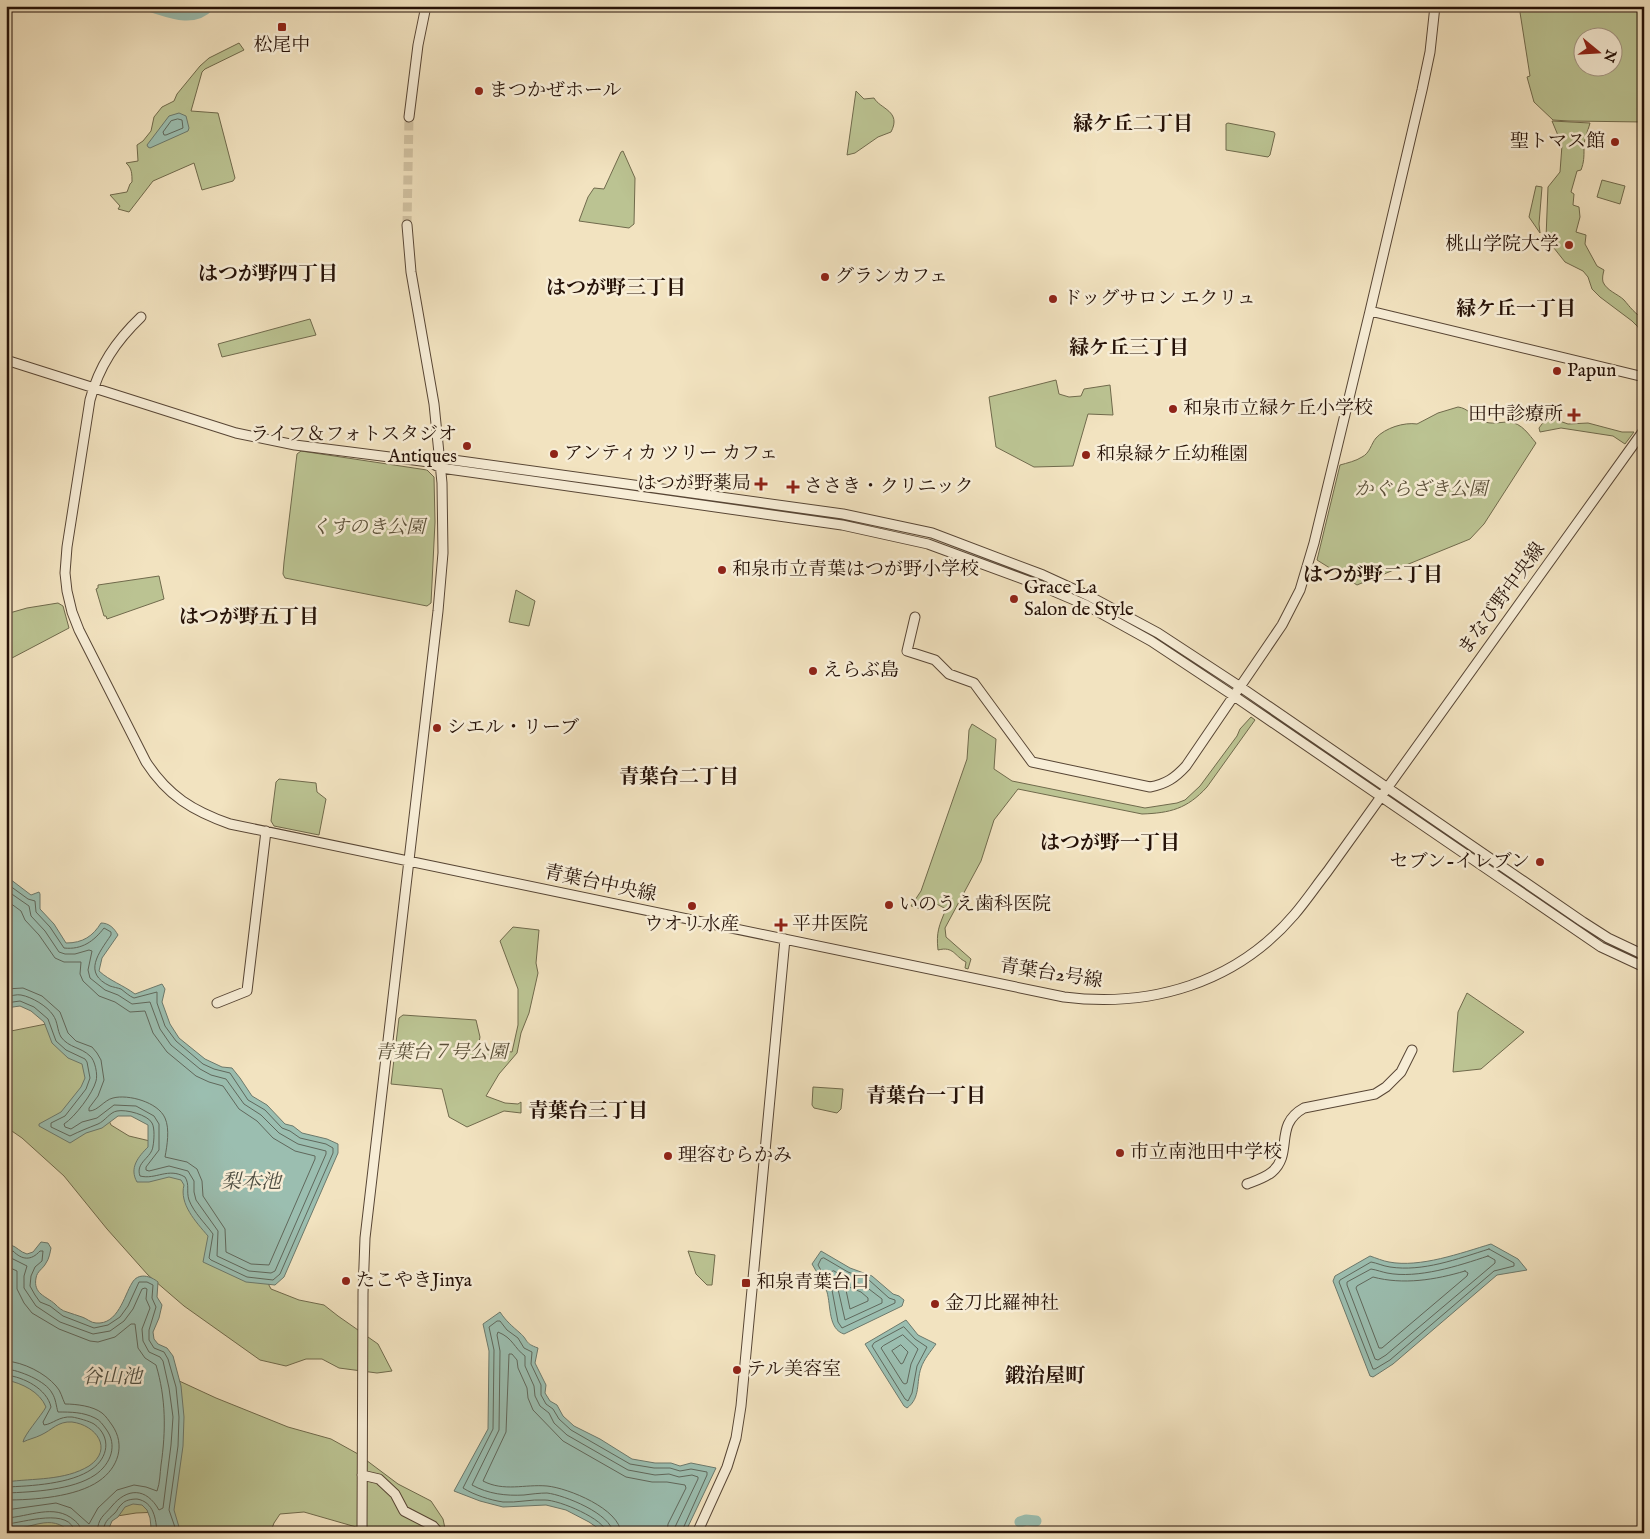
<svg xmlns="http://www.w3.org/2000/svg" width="1650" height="1539" font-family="'IM FELL English','Noto Serif JP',serif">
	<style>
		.green { fill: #bbc392; stroke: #706a4c; fill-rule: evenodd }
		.water { fill: #9bbeb0; stroke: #6c796c }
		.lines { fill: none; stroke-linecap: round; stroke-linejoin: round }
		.shore { stroke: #60685c; stroke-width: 1 }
		.river { stroke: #9bbeb0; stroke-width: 11 }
		.minor-tunnel { stroke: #d3c4a4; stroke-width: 9; stroke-dasharray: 9 4.5; stroke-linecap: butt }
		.minor-casing { stroke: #584635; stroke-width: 11 }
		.minor { stroke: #f7edd6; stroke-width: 9 }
		.poi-dot { fill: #8f2418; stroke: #f7edd6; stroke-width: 2 }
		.labels { text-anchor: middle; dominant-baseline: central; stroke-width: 5; stroke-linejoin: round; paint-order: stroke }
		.poi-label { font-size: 19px; fill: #251107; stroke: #f7edd6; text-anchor: start }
		.park-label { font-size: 19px; font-style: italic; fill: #5a4f38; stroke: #f7edd6 }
		.street-label { font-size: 19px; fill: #251107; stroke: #f7edd6 }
		.neighbourhood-label { font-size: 20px; font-weight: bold; fill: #251107; stroke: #f7edd6 }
		.water-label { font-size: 20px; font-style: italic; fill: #4e4e42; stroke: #f7edd6 }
	</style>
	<rect width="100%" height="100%" fill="#f2e3c0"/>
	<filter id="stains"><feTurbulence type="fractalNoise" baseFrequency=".004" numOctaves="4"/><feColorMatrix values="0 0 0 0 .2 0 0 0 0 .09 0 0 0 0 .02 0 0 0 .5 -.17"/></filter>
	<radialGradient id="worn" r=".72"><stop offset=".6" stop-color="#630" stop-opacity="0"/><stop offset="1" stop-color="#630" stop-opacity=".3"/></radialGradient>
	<!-- green -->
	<path class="green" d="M1519 6H1644V122L1569 121 1553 120 1534 102 1527 77 1530 76ZM1582 38H1612V68H1582Z
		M239 43 244 50 205 69 202 72 191 111 218 113 235 178 233 181 202 190 194 163 153 181 129 212 118 209 120 206 110 195 127 192 130 184 132 182C132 174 132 168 126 163L138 161 137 145 143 141 151 131 154 117 162 107 174 101 177 94 200 66 209 58Z
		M856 91 864 99 874 98C880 109 902 111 891 132L878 137 855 153 847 155Z
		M1552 121 1590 123C1588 131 1583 141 1584 149 1584 157 1584 162 1581 170L1577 171 1571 192 1574 194 1573 205 1579 207 1580 217 1576 232 1586 235 1585 244 1597 266 1604 270C1603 274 1602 278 1603 282 1607 291 1618 294 1624 300 1630 307 1635 314 1644 319V342L1638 327 1632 321 1600 297 1592 289 1588 277 1583 271 1565 262 1546 238 1548 187 1560 172 1562 145Z
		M1228 123 1274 132 1275 134 1270 155 1268 157 1226 150V124Z
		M623 151 635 178 634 224 629 228 579 221 588 197 594 188 604 189 621 152Z
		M1602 180 1625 186 1620 204 1597 197Z
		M1536 186 1542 187 1539 224 1540 233 1529 217Z
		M310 319 316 335 222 357 218 344Z
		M1056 380 1059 394 1069 397 1081 396 1084 389 1110 385 1113 415 1088 414 1073 466 1034 467 996 447 989 397Z
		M1458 407C1468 408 1473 417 1482 421 1492 425 1499 422 1509 422 1522 423 1529 435 1536 443L1484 524 1470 539 1357 585 1317 560 1340 465C1347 463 1356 461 1362 457 1370 453 1371 444 1376 438 1385 428 1404 422 1417 424L1438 413Z
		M1551 418 1568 424 1588 423 1622 432H1634L1625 444 1613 436 1561 428 1540 432 1539 428 1545 420Z
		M301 451 427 470 434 477 435 522 431 603 427 606 285 578 283 574 284 562 297 454Z
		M159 576 164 599 107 619 106 616H104L96 589 98 588V585Z
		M516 590 535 601 529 626 509 622Z
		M58 603 63 606 69 628 12 658 6 646V614L27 608Z
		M1251 717 1255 720 1207 787C1187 809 1170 813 1142 814L1018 789 994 820 981 861 945 928 946 937 971 959 968 969 965 968 966 962C954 956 954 946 938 950 936 932 939 926 946 909L929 900 926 910 911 906 921 891 967 759 969 730 972 724 996 739 994 769 1012 781 1145 808 1177 803 1185 800 1200 786 1237 736 1240 729Z
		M279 779 316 783 317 792 326 799 319 835 274 826 271 821 276 782Z
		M513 927 539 930 536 963 538 973 529 1013 521 1033 517 1053 499 1074 486 1096 505 1103 518 1104 521 1102V1113L504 1111 467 1127 449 1117 442 1089 391 1084 399 1018 403 1015 476 1020 480 1037 478 1048 512 1052 518 1025V989L500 941Z
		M1467 993 1524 1032 1481 1069 1453 1072 1458 1012Z
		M46 1024 69 1033 111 1125 129 1136 150 1141 202 1181 261 1270 271 1289 299 1300 324 1305 338 1316 378 1344 392 1371 377 1373 339 1368 322 1359H306L286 1366 260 1360 184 1306 148 1275 107 1229 64 1176 22 1138 6 1127V1032Z
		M813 1087 843 1089 841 1109 837 1113 814 1108 812 1105Z
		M688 1251 715 1255 712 1285H707L696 1274Z
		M6 1284 149 1367 216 1398 288 1427 331 1439 358 1454 398 1484 431 1501 443 1519 446 1533H377L304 1512 280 1514 274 1523 270 1533H173L160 1512 136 1513 111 1517 92 1533H8L6 1528Z"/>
	<!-- water -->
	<path class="water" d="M179 113 186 116 189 128 188 131 150 148 148 147 147 145 169 116Z
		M6 876 31 895 39 892 40 894V909L54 924 66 943C83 943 93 936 101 923 109 923 114 928 118 935L102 958 99 971C110 981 123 985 135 994L162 984 165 989 162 1002 170 1024 179 1038 205 1059 222 1067 232 1068 240 1078 252 1096 267 1105 285 1124 293 1126 302 1133 327 1139 338 1144V1153L284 1277 275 1285 246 1282 203 1262 208 1236C196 1222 179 1204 184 1185L181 1180 169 1177 149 1182H137C129 1168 138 1157 148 1147V1125L131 1116H118L102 1128 86 1133 70 1143 39 1126V1124L61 1112 81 1087 85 1078 82 1064 68 1058 52 1043 44 1022 31 1011 20 1006 6 1008Z
		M41 1242 48 1243 51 1248C50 1253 49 1259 46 1263 43 1269 37 1271 36 1278 33 1294 46 1296 55 1304 58 1307 62 1311 67 1312 72 1314 77 1315 82 1317 86 1318 91 1323 96 1323 118 1325 124 1296 132 1283 138 1272 151 1276 158 1282L157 1297 162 1305 159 1318 153 1332 154 1339 158 1344 167 1348 173 1356 181 1386 184 1417 183 1446 174 1510 179 1527 183 1533H153L151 1527 150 1518 147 1510 142 1505 133 1504 125 1507 118 1517 112 1521 107 1533H71C50 1511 31 1531 6 1529V1482C34 1478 64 1481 89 1466 114 1449 96 1425 72 1422 58 1421 52 1430 41 1435 35 1438 29 1439 23 1442 24 1435 41 1416 46 1407 40 1392 22 1383 6 1380V1248L11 1245C17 1247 20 1252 27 1254L33 1252Z
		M1491 1244 1518 1259 1527 1270 1497 1275 1393 1364 1373 1377 1370 1376 1333 1281 1335 1276 1370 1256C1376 1258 1383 1261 1389 1262 1420 1268 1461 1253 1491 1244Z
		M821 1251 850 1268 872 1276 893 1294 899 1296 904 1300 902 1306 844 1334C828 1329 831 1306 827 1292 824 1283 817 1273 812 1264Z
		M500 1312C506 1321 512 1326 520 1333 529 1341 524 1343 538 1348L535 1363 546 1385 545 1393 550 1401 557 1405 563 1416 574 1426 600 1439 632 1459 655 1463H671L680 1466 691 1463 716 1468 685 1533H605L589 1522 566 1510 546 1505 503 1507 480 1501 454 1491 488 1429 489 1351 483 1324Z
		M906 1320 918 1335 936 1344C931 1351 924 1359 921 1368 916 1382 921 1398 907 1408L904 1406 865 1344Z"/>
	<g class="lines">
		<!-- shore -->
		<path class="shore" d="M178 119 182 120 183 128 166 135H164L163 132 171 121Z
			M6 883 28 899 35 901 36 912 50 927 64 948C82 950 94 941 104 928L111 932V935C99 953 82 973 110 986 113 987 118 988 121 989 125 992 129 996 134 998L157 992V1003L165 1026 176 1041 203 1064 214 1069 230 1073 248 1100 265 1110 282 1128 290 1131 300 1138 326 1144 333 1148V1153L280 1274 273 1280 247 1277 211 1260 209 1258 213 1234C205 1223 194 1213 189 1200 186 1191 190 1185 185 1177 168 1167 156 1180 140 1176 135 1162 152 1158 153 1146 154 1141 155 1128 152 1123 148 1115 126 1109 117 1111 110 1112 105 1121 98 1124 88 1128 80 1131 70 1136L51 1127V1123L65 1116 86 1089 90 1078 87 1062 85 1059 66 1050 56 1041 48 1019 34 1007 20 1001 6 1003
			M6 890 29 906 31 916 45 931 59 952 65 954H75L89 950 92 951 88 970 90 978 105 990 118 995 132 1004 150 1002 160 1029 171 1045 200 1069 211 1075 226 1079 244 1104 261 1115 279 1133 298 1144 326 1151V1154L275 1271 271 1273 249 1271 217 1256 218 1231 196 1200 194 1192V1181L188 1171 169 1166 149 1171 146 1170V1167L159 1150V1124L154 1116 136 1106 114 1105 97 1118 82 1122 71 1129 65 1127 64 1124C75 1117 93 1093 96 1081 98 1075 95 1060 90 1056 81 1047 69 1048 61 1037 57 1030 58 1022 53 1015 47 1006 32 997 21 995 17 994 11 996 6 997
			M6 900 21 911 25 920 39 935 55 958 64 962H81L80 974 83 981 99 996 115 1002 130 1012 145 1011 153 1033 167 1052 196 1076 209 1082 223 1086 239 1109 257 1121 273 1138 295 1151 315 1156V1159L269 1265 251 1264 226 1252 225 1229 203 1196 202 1181 197 1169 187 1162 165 1157C167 1146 170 1129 165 1118 158 1102 128 1094 113 1098 104 1100 98 1111 89 1111V1108L98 1096 104 1080 101 1060 97 1053 92 1047 76 1041 68 1033 60 1012 42 996 23 988 6 989
			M1489 1249 1514 1263V1266L1494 1271 1390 1360 1375 1369H1373L1339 1282 1340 1280 1371 1262C1377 1263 1383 1266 1390 1267 1423 1272 1457 1259 1489 1249Z
			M6 1252 13 1251C22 1260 31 1261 40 1251H43L42 1261 35 1267 31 1276 30 1286 35 1295 40 1302 50 1306 63 1316 94 1328 108 1325 120 1317 128 1306 139 1282H147L153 1285 152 1298 156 1307 149 1330V1340L154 1348 164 1352 168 1359 176 1387 179 1417 178 1446 169 1510 177 1533
			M1488 1256 1495 1260V1263L1386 1355 1378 1360 1375 1359 1347 1285V1282L1371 1269C1377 1270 1382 1272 1387 1273 1418 1279 1458 1266 1488 1256Z
			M6 1258H11L27 1266 24 1276V1288L36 1306 60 1322 93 1334 110 1331 124 1321 133 1309 142 1289 145 1288 147 1289 146 1299 150 1308 142 1329 143 1341 149 1352 160 1357 163 1361 169 1388 173 1417 171 1445 163 1508 159 1510C146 1487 127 1488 112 1506 104 1516 98 1517 97 1533
			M824 1258 848 1272 869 1280 889 1298 895 1300V1303L842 1328 838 1322 832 1290 818 1265 821 1259Z
			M6 1266 17 1271V1289L24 1303 32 1313 59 1329 90 1341 98 1342 115 1337 131 1324H135L138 1348 145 1358 156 1365C166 1398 166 1431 161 1465 160 1473 160 1483 157 1491L146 1487 134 1485 117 1490 98 1508 89 1524 71 1508 56 1503 6 1510
			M834 1271 846 1278 865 1286 882 1299V1303L845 1320 838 1289 830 1274 831 1272Z
			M1465 1271 1468 1273 1467 1276 1382 1348H1379L1356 1288 1357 1286 1373 1277C1403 1285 1435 1280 1465 1271Z
			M849 1287 861 1292 868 1298V1301L850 1309 846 1290Z
			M904 1327 915 1339 927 1347 917 1366 912 1393 908 1401 905 1399 872 1346 874 1343Z
			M903 1335 918 1349 911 1364 907 1383 905 1384 903 1383 881 1348 883 1346Z
			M901 1345 908 1352 903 1363 901 1364 892 1351Z
			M6 1361C23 1362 45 1373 56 1386 61 1391 62 1398 65 1404 76 1404 93 1406 102 1413 106 1416 109 1421 112 1425 126 1445 118 1468 99 1481 76 1497 34 1500 6 1500
			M6 1369C19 1370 46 1381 52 1393 56 1399 56 1406 58 1412 71 1412 83 1412 95 1418 100 1420 103 1425 106 1429 118 1445 111 1464 95 1475 73 1490 33 1492 6 1493
			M6 1375C24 1377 47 1389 51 1407L43 1422 44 1425C53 1424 59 1416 72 1417 78 1418 89 1421 94 1424 112 1437 108 1458 92 1469 71 1484 31 1486 6 1487
			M6 1518C29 1517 54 1503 74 1520 79 1524 81 1527 81 1533
			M6 1524C23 1523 71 1506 75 1533
			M103 1533C104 1522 107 1520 115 1513 117 1511 119 1506 122 1504 125 1500 132 1499 137 1499 154 1502 156 1519 157 1533
			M607 1533C605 1519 559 1500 545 1500 531 1499 517 1503 503 1502 490 1500 474 1495 463 1488L493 1429 494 1350 489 1327 497 1321H500L507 1330 518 1338 524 1348 532 1352 531 1364 541 1385V1395L546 1404 553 1409 559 1419 571 1430 630 1464 654 1468H670L680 1471 691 1469 707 1472V1475L681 1533
			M613 1533C612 1514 564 1495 547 1493 540 1493 532 1494 524 1495 506 1496 488 1494 472 1485L499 1430 500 1351 497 1335 498 1332C513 1338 514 1348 525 1356V1366L534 1386 535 1396 540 1406 549 1413 554 1423 567 1435 628 1470 655 1475 669 1474 679 1477 692 1475 698 1477V1479L675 1527 674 1533
			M621 1533C620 1509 568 1488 547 1486 525 1484 504 1492 483 1481L506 1432 509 1354H512L517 1360 518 1368 527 1388 528 1398 533 1410 563 1441 626 1477 652 1482H667L685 1485 686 1488 668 1524 667 1533"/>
		<!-- river -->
		<path class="river" d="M96 6H108
			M149 6C169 12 193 23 209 6
			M1020 1522 1026 1520 1036 1521"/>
		<!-- minor-tunnel -->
		<path class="minor-tunnel" d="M407 225 409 117"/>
		<defs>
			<path id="minor" d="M1435 6 1430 52 1422 90 1370 311 1644 377
				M409 117 418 45 426 6
				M141 317C116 341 99 366 90 400L67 547 65 573 67 591 72 612 79 630 146 762C168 796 193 811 230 824L1064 997C1151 1008 1236 983 1294 915 1306 901 1316 886 1327 872L1644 430
				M6 360 236 433 295 445 429 462 441 468 842 525 928 544 1039 585 1086 605 1151 641 1234 696 1601 947 1644 967
				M429 462 440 458 453 460 843 514 932 533 1043 575 1091 597 1158 633 1239 686 1583 922 1608 938 1644 955
				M915 617 907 651 935 660 949 674 974 683 1032 762 1150 787C1166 784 1175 778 1186 766L1282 625 1300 590 1314 543 1370 311
				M217 1003 247 991 266 831
				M1247 1184C1255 1181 1265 1178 1272 1172 1294 1153 1273 1125 1304 1108L1375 1094 1386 1087 1401 1072 1412 1050
				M362 1475 379 1479 395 1494 404 1511 433 1526 439 1533
				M362 1533 363 1293 365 1238 438 611 443 553 442 483 434 404 411 272 407 225
				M697 1533 727 1467 736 1438 741 1406 785 939"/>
		</defs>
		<!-- minor casing -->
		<use href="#minor" class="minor-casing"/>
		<!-- minor -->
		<use href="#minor" class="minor"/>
	</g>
	<!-- markers -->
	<g class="poi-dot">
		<rect x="277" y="22" width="10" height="10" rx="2.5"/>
		<circle cx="479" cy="91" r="5"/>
		<circle cx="1615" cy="142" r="5"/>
		<circle cx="1569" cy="245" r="5"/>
		<circle cx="825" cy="277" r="5"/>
		<circle cx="1053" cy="299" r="5"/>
		<circle cx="1557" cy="371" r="5"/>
		<circle cx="1173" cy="409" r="5"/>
		<path d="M1571.5 407.5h5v5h5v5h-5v5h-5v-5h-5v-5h5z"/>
		<circle cx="467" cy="446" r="5"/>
		<circle cx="554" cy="454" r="5"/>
		<circle cx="1086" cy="455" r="5"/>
		<path d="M758.5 476.5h5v5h5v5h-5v5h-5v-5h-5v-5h5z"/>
		<path d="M790.5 479.5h5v5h5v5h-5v5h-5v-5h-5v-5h5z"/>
		<circle cx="722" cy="570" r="5"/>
		<circle cx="1014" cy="599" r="5"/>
		<circle cx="813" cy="671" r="5"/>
		<circle cx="437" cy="728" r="5"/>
		<circle cx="1540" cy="862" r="5"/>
		<circle cx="889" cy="905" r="5"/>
		<circle cx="692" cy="906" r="5"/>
		<path d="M778.5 917.5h5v5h5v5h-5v5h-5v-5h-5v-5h5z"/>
		<circle cx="1120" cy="1153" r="5"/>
		<circle cx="668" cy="1156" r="5"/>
		<circle cx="346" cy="1281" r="5"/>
		<rect x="741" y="1278" width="10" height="10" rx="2.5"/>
		<circle cx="935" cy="1304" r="5"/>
		<circle cx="737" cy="1370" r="5"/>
	</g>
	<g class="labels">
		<!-- poi labels -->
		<g class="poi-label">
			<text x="282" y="46" text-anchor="middle">松尾中</text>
			<text x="489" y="91">まつかぜホール</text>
			<text x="1605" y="142" text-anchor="end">聖トマス館</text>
			<text x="1559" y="245" text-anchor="end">桃山学院大学</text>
			<text x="835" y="277">グランカフェ</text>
			<text x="1063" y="299">ドッグサロン エクリュ</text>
			<text x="1567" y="371">Papun</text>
			<text x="1183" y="409">和泉市立緑ケ丘小学校</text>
			<text x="1563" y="415" text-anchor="end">田中診療所</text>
			<text x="457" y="435" text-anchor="end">ライフ＆フォトスタジオ<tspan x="457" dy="22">Antiques</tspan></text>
			<text x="564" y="454">アンティカ ツリー カフェ</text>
			<text x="1096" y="455">和泉緑ケ丘幼稚園</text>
			<text x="751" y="484" text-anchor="end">はつが野薬局</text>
			<text x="804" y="487">ささき・クリニック</text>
			<text x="732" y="570">和泉市立青葉はつが野小学校</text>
			<text x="1024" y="588">Grace La<tspan x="1024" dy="22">Salon de Style</tspan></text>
			<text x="823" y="671">えらぶ島</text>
			<text x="447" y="728">シエル・リーブ</text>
			<text x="1530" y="862" text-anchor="end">セブン-イレブン</text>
			<text x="899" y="905">いのうえ歯科医院</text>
			<text x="692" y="925" text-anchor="middle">ウオリ水産</text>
			<text x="792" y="925">平井医院</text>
			<text x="1130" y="1153">市立南池田中学校</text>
			<text x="678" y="1156">理容むらかみ</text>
			<text x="356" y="1281">たこやきJinya</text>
			<text x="756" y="1283">和泉青葉台口</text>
			<text x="945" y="1304">金刀比羅神社</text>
			<text x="747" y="1370">テル美容室</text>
		</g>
		<!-- park labels -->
		<g class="park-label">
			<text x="1421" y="490">かぐらざき公園</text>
			<text x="368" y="528">くすのき公園</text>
			<text x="441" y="1053">青葉台７号公園</text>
		</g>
		<!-- street labels -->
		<g class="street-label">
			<text transform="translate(1502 599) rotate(-54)">まなび野中央線</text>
			<text transform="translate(600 884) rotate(12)">青葉台中央線</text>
			<text transform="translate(1051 974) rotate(9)">青葉台2号線</text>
		</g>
		<!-- neighbourhood labels -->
		<g class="neighbourhood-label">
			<text x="1133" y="124">緑ケ丘二丁目</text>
			<text x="268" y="274">はつが野四丁目</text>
			<text x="616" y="288">はつが野三丁目</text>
			<text x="1516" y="309">緑ケ丘一丁目</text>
			<text x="1129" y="348">緑ケ丘三丁目</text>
			<text x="1373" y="575">はつが野二丁目</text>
			<text x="249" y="617">はつが野五丁目</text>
			<text x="679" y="777">青葉台二丁目</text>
			<text x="1110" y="843">はつが野一丁目</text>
			<text x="926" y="1096">青葉台一丁目</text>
			<text x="588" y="1111">青葉台三丁目</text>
			<text x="1045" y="1376">鍛治屋町</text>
		</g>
		<!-- water labels -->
		<g class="water-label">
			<text x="251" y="1182">梨本池</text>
			<text x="112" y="1377">谷山池</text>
		</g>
	</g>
	<!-- margin -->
	<rect width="1650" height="1539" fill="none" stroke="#f2e3c0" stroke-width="25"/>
	<rect x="8" y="8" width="1635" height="1524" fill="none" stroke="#251107" stroke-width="2.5"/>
	<rect x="12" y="12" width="1625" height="1514" fill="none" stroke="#251107"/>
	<!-- north arrow -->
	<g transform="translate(1598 52) rotate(108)"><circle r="24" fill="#f7edd6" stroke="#a39583"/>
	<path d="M0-4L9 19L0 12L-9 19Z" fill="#8f2418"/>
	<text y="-8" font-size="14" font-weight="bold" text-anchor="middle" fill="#251107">N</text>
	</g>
	<rect width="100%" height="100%" filter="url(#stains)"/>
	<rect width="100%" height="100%" fill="url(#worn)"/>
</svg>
